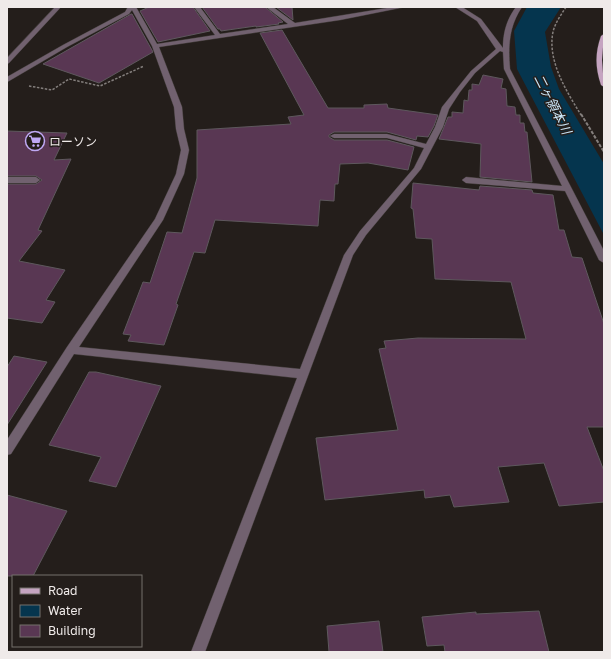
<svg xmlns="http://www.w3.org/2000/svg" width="611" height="659" font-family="'Golos Text','Noto Sans JP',sans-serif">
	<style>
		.water { fill: #05354e }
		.building { fill: #593753; stroke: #5e585d }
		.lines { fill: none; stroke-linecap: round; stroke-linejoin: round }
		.minor-casing { stroke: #403b38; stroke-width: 1 }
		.major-casing { stroke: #403b38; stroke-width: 1 }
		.path-far1 { stroke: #847f7d; stroke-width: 1.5; stroke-dasharray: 2.5 1.5; stroke-linecap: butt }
		.path { stroke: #847f7d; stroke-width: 2; stroke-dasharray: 3.5 1.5; stroke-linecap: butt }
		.minor { fill: #71616f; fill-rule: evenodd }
		.major { fill: #c5a4c1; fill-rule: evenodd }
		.labels { text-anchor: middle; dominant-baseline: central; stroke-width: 3; stroke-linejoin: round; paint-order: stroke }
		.far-poi-label { font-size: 12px; fill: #efeae9; stroke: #241e1b; text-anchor: start }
		.far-water-label { font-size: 13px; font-style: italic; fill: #cce7f9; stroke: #241e1b }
	</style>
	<rect width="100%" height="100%" fill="#241e1b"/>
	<!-- water -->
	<path class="water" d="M527 7H561L545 32 551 67 559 89 604 164V235L517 69 514 31Z"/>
	<!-- building -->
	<path class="building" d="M149 7H193L210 31 158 42 140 11Z
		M202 7H265L283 22 278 23 279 24 256 27V26L221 31 220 29H218Z
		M276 7H292L293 20Z
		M131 14H132L153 52 99 83 43 64Z
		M282 30 328 108H364V105L387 104 388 108 438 115 434 126 428 137 417 136 416 140 387 132H334L329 135V137L334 140H387L414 147 408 170 368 163 340 164 338 184H335L334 201 320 200 318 226 215 220 205 253 194 252 176 304 178 305 164 345 128 341 131 335 123 334 143 282 150 283 167 232 182 233 197 178V130L291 124 288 117 304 115 260 33Z
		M483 75 503 79 501 88 506 89 507 106 515 107 516 115H520V123H524L525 132H527L532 182 480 177 481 144 439 139 448 117H452V112L463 113 464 100 468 101 469 90H472V84L479 85Z
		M7 131 67 133 54 160 71 159 38 230 42 231 19 261 65 270 46 300 55 302 42 323 7 318V184H36L42 180 36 176H7Z
		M413 183 479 190 480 186 532 190 533 193 553 195 559 230H564L572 257 582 258 604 324V427H587L604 471V502L559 506 544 463 498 467 509 502 454 507 450 495 425 498 424 490 325 500 316 438 398 430 379 349 386 348 384 341 418 338 526 339 511 282 435 279 432 239 416 238 413 209 411 208Z
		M14 356 47 362 7 425V367Z
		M89 372H96L161 386 116 487 89 481 101 457 49 445Z
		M7 495 67 511 33 576H7Z
		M539 611 549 652H445L444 645 427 646 422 617 476 612V614Z
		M379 621 383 652H329L327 626Z"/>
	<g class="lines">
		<defs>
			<path id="minor" d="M55 7H61L9 63 7 64V58Z
				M128 7H136L157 44 215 35 194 7H200L220 34 288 24 266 7H273L295 23 393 7H405L340 20 159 47 182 107 184 129 189 150 184 174 163 220 79 347 300 369 344 255 360 231 414 168 424 148 387 138H334L330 136 334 134H387L426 144 435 127 442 107 471 71 496 49 477 21 455 7H462L481 19 503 48C503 32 507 19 516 7H522C509 26 508 46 510 69L604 251V263L599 260 565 191 466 183 462 180 466 177 562 186 504 69 503 52 500 51 475 73 460 92 449 109 443 127 421 169 366 235 353 255 205 652H191L297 378 74 354 11 454 7 455V440L67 347 155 219 176 174 181 150 176 129 174 107 152 46 132 10 129 14 67 47 9 81 7 82V77L63 45 125 12Z
				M7 177H36L40 180 36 183H7Z"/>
			<path id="major" d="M604 34 602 60 604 87 601 85C595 67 595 53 601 36Z"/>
		</defs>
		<!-- minor casing -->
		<use href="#minor" class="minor-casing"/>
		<!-- major casing -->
		<use href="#major" class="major-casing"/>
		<!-- path-far1 -->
		<path class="path-far1" d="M566 7C561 15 555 23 553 32 547 61 567 92 581 115
			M29 86 52 90 69 79 100 86 144 66"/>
		<!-- path -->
		<path class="path" d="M581 114 604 152"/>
		<!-- minor -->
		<use href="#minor" class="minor"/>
		<!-- major -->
		<use href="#major" class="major"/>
	</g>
	<!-- icons -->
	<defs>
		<symbol id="supermarket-ring" viewBox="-11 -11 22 22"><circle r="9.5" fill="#241e1b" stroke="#bfa9f4" stroke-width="1.5"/><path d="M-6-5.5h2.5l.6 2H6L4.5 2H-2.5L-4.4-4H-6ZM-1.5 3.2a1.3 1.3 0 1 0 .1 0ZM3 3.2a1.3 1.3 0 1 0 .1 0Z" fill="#bfa9f4"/></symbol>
	</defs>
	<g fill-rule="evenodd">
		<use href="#supermarket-ring" x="24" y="130" width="22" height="22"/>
	</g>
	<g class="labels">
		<!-- far-poi labels -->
		<g class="far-poi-label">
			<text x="49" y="141">ローソン</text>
		</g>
		<!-- far-water labels -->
		<g class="far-water-label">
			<text transform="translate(553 104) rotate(63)">二ヶ領本川</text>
		</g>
	</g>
	<!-- border -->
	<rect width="611" height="659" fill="none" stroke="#efeae9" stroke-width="16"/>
	<!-- legend -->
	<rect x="12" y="575" width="130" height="72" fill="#241e1b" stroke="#75706d"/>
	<rect x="20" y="588" width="20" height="6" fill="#c5a4c1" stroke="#75706d"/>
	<text x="48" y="595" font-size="12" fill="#efeae9">Road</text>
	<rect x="20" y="605" width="20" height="12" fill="#05354e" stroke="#75706d"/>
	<text x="48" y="615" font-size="12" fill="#efeae9">Water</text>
	<rect x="20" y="625" width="20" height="12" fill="#593753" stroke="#75706d"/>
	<text x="48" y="635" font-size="12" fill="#efeae9">Building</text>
</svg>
